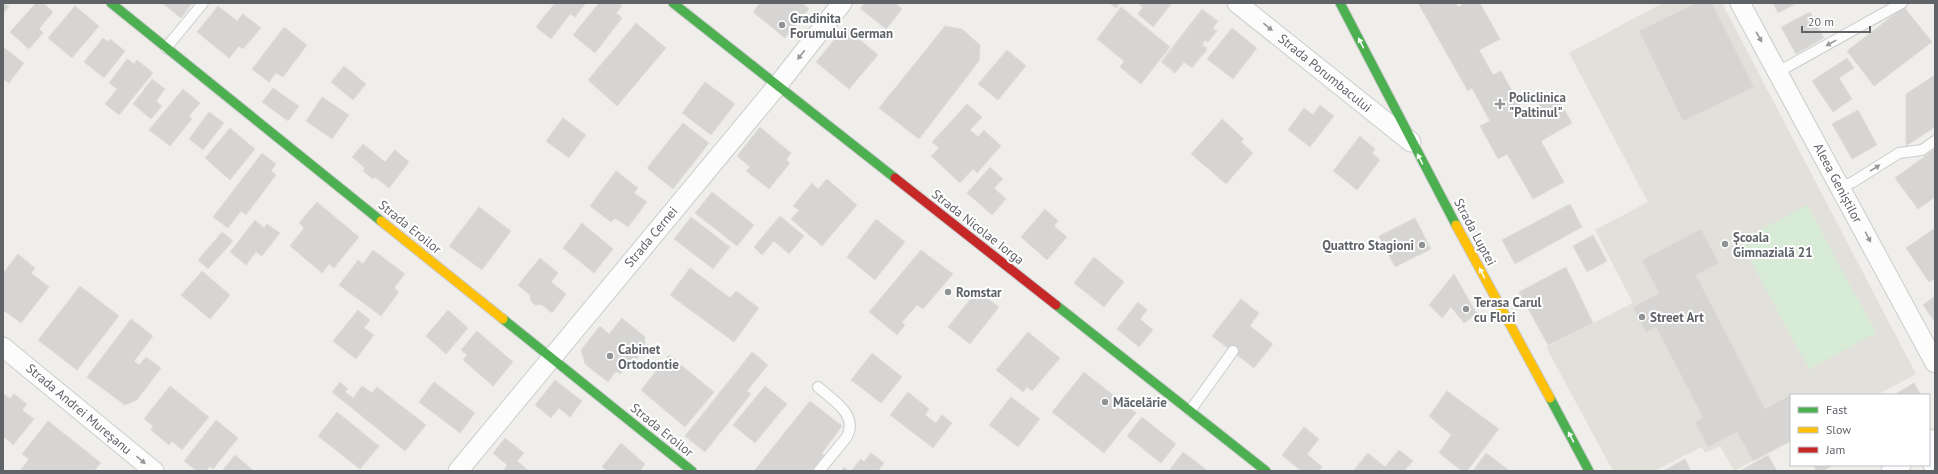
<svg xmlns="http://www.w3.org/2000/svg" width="1938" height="474" font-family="'PT Sans',sans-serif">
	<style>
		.education { fill: #e2e0da }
		.green { fill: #d8ebd6 }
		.building { fill: #d6d5d3; stroke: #deddd9 }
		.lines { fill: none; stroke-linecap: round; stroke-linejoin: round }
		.lane-casing { stroke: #cbcccc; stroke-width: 12 }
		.street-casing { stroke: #cbcccc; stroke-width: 21 }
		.fast-casing { stroke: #cacacb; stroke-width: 11 }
		.slow-casing { stroke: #cacacb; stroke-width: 11 }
		.jam-casing { stroke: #cacacb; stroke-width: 11 }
		.lane { stroke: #fdfcfc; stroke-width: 10 }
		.street { stroke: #fdfcfc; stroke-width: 19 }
		.fast { stroke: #4caf50; stroke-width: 9 }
		.slow { stroke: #ffc107; stroke-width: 9 }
		.jam { stroke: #c62828; stroke-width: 9 }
		.oneway { fill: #96999c }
		.oneway2 { fill: #f6fbf6 }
		.poi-dot { fill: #919496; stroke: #fff; stroke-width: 1.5 }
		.labels { text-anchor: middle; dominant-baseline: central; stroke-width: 4; stroke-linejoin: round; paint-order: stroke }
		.poi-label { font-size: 13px; font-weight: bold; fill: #5f6368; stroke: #fff; text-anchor: start }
		.street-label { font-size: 13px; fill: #5f6368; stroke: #fff }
	</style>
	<rect width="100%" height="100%" fill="#efeeea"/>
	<!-- education -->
	<path class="education" d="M1663 3H1722L1916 374 1877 395H1791V441L1734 471 1720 446 1705 453 1702 447 1654 471H1613L1546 347 1633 303 1595 230 1648 202 1569 53Z"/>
	<!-- green -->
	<path class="green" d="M1807 205 1876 333 1809 369 1740 241Z"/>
	<!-- building -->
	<path class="building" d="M3 3 9 6 3 14Z
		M36 3H43L53 12 39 29 43 33 29 49 10 32Z
		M162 3H192L181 18Z
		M555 3H586L575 17 570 14 551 39 536 27Z
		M599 3H618L622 6 616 13 622 18 595 53 573 35Z
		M760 3H802L809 9 785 38 753 12Z
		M865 3H895L902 9 886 29 860 8Z
		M1109 3H1120L1116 8Z
		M1138 3H1172L1153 27 1138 14 1143 7Z
		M1418 3H1456L1458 7 1465 3H1480L1500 39 1479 50 1493 75 1501 71 1524 113 1556 95 1572 123 1541 141 1564 182 1533 199 1507 154 1498 159 1480 126 1490 121 1472 88 1468 91Z
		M1696 3H1712L1754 87 1683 121 1639 31Z
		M1773 3H1797L1778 13Z
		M75 6 99 26 72 58 48 38Z
		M218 6 237 21 243 14 261 28 243 49 239 46 229 58 197 32Z
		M1121 7 1170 47 1141 84 1120 67 1124 61 1097 39Z
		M1904 7 1932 42 1874 86 1847 51Z
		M1202 9 1218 21 1213 28 1217 31 1208 42 1205 40 1202 45 1207 48 1192 67 1184 62 1175 73 1161 62Z
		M1203 11 1217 22 1212 29 1216 32 1208 42 1204 39 1199 44 1207 50 1192 68 1184 62 1176 72 1163 62Z
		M1810 12 1824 38 1796 54 1781 27Z
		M636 23 666 48 617 106 588 80Z
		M945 26 962 29 980 45 979 61 919 139 879 108Z
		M284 27 307 45 283 77 276 73 269 82 252 69Z
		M845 27 878 55 849 89 816 62Z
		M1232 28 1257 48 1233 79 1207 59Z
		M103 38 108 42 110 39 125 51 104 78 84 62Z
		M3 47 24 63 9 83 3 79Z
		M1007 50 1026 66 998 100 978 84Z
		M1847 58 1854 68 1839 78 1852 99 1833 112 1812 81Z
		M127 59 134 64 137 60 153 73 119 115 105 104 117 89 109 83Z
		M344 66 366 84 353 100 331 82Z
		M1935 75V127L1906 146V94Z
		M152 79 165 89 156 101 162 106 151 119 133 104Z
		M705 82 735 104 711 135 682 113Z
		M273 88 299 106 288 121 262 102Z
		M183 89 200 103 189 116 192 119 170 146 149 130Z
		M322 97 349 115 332 139 306 121Z
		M967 104 982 117 970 130 978 137 984 130 1001 146 977 173 973 169 960 183 931 156 939 148 932 142Z
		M1320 105 1334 116 1310 147 1288 130 1304 108 1313 115Z
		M1858 110 1877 145 1852 159 1832 124Z
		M209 112 224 123 203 150 189 139Z
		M563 118 586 135 569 158 546 141Z
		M1222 119 1244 139 1241 142 1253 153 1226 184 1191 154Z
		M683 123 709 143 673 189 647 168Z
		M760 127 791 153 786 160 790 163 769 189 746 171 750 167 737 156Z
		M230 128 255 149 230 180 205 158Z
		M1360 136 1375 149 1372 153 1380 160 1357 190 1333 171Z
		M363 144 385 162 395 150 409 162 389 188 375 177 373 179 363 171 365 168 352 157Z
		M1935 149V197L1918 209 1895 178Z
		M262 153 276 164 271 171 276 175 246 215 241 211 228 228 213 217Z
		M990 167 1003 179 994 188 1006 199 992 215 967 193Z
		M616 171 638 188 634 193 647 202 628 227 615 218 611 222 590 206Z
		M827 179 857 205 822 246 791 219 799 210 793 206 812 183 818 189Z
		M712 192 754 225 737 246 695 213Z
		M317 202 359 237 334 268 329 264 322 273 290 246 304 228 299 223Z
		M1570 204 1582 227 1515 264 1502 240Z
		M479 207 511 231 482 270 449 246Z
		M1045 209 1058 221 1054 226 1067 237 1047 260 1021 237Z
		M780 216 804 236 789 254 774 241 762 255 754 247Z
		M691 217 730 247 713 269 674 239Z
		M1415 218 1431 249 1395 267 1379 236Z
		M876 219 905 242 875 280 847 257Z
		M255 220 264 228 267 224 280 233 262 256 256 252 246 265 230 252Z
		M582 223 613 249 594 273 563 248Z
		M1935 228V278L1929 282 1906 248Z
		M1701 229 1719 263 1696 275 1765 409 1792 394V395L1791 441 1753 461 1737 432 1708 447 1695 422 1703 418 1656 327 1646 333 1633 307 1659 293 1642 260Z
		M222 232 233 241 208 269 198 260Z
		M1593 235 1607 261 1587 272 1573 246Z
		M373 250 405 274 394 288 399 292 381 316 339 285 358 260 363 264Z
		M921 250 953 274 923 309 917 305 902 322 905 325 897 335 869 312Z
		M18 254 35 268 31 273 49 287 21 323 3 310V273Z
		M1094 257 1124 282 1104 307 1074 283Z
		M540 258 558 273 551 282 566 294 552 313 542 305H535L531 301 530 295 518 285Z
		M1566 267 1593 323 1548 345 1519 292Z
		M690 268 730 298 736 291 759 308 734 342 670 295Z
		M202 271 230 295 210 319 181 295Z
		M1454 274 1477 314 1464 323 1451 307 1442 318 1429 305Z
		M80 286 119 316 77 370 38 340Z
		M977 291 999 307 970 344 948 327Z
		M1935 296V322L1923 305Z
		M1241 299 1259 313 1250 326 1273 344 1254 368 1212 336Z
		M1138 302 1147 310 1140 319 1153 330 1139 347 1117 329Z
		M358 310 370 320 364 328 374 335 356 359 333 341Z
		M448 310 468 328 446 354 426 336Z
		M622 318 645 337V348L632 365 629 363 620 374 616 371 608 382 585 364 581 350 600 326 609 334Z
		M131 319 153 336 134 361 139 365 146 357 161 368 137 400 125 405 87 377Z
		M477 331 513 362 493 386 463 360 467 355 461 350Z
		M1028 332 1060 358 1032 391 1027 387 1023 392 996 370Z
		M752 352 768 365 747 391 751 394 705 452 685 436Z
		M872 353 902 377 881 403 851 380Z
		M669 355 714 392 685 427 641 390Z
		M1084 372 1136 413 1104 453 1052 412Z
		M555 380 582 401 570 417 559 408 551 418 535 405Z
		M340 382 348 389 345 392 353 398 362 386 372 393 377 387 426 425 405 451 332 392Z
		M434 382 475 413 460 433 419 402Z
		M1914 383 1921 395H1894Z
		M170 386 209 417 182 450 172 441 169 445 151 430 153 426 144 419Z
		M765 386 787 404 755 443 733 425Z
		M1447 391 1499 429 1467 471H1462L1439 453 1451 435 1429 416Z
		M908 392 929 409 925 415 936 423 942 415 952 423 933 448 890 415Z
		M3 393 10 399 14 394 27 404 22 410 34 419 13 445 3 436Z
		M1011 397 1040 419 1018 447 989 425Z
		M810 401 842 426 822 453 824 455 812 471H754Z
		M337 412 379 446 360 469 318 436Z
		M1142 417 1176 444 1161 463 1127 436Z
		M216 420 238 438 213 469 210 466 206 471H197L184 461Z
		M48 421 101 463 94 471H20L29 459 22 454Z
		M1304 427 1319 439 1307 454 1322 467 1319 471H1301L1282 455Z
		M505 438 524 453 517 461 529 471H503L507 465 493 453Z
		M621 443 645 464 640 471H607L602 467Z
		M1399 450 1413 461 1404 471H1353L1368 453 1385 467Z
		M1183 452 1208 471H1169Z
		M871 453 884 463 878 471H851L861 459 864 462Z
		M1486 453 1510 471H1473Z
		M235 455 254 471H222Z
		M1768 455 1777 471H1740Z
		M1685 459 1691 471H1663Z
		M1813 465H1833L1823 471H1817Z
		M844 467 849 471H841Z"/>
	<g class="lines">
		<defs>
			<path id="lane" d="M166 48 203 3
				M1778 72 1902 3
				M1841 187 1853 182 1899 153 1922 150 1935 141
				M818 387C833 400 860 416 846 438L819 471
				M1190 411 1233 351"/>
			<path id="street" d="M1237 3 1411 142
				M1740 3 1935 363
				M3 347 154 471
				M1929 445 1935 439
				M1929 458 1935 467
				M458 471 777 86 842 3
				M1891 471 1901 465"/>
			<path id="fast" d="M111 3 381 221
				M673 3 895 178
				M1340 3 1456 225
				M1056 305 1266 471
				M503 319 692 471
				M1550 398 1589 471"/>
			<path id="slow" d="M381 221 503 319
				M1456 225 1550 398"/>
			<path id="jam" d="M895 178 1056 305"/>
		</defs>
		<!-- lane casing -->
		<use href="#lane" class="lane-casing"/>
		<!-- street casing -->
		<use href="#street" class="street-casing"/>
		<!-- fast casing -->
		<use href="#fast" class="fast-casing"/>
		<!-- slow casing -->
		<use href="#slow" class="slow-casing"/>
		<!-- jam casing -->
		<use href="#jam" class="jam-casing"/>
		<!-- lane -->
		<use href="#lane" class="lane"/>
		<!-- street -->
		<use href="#street" class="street"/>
		<!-- fast -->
		<use href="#fast" class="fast"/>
		<!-- slow -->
		<use href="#slow" class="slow"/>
		<!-- jam -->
		<use href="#jam" class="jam"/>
	</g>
	<!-- one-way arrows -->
	<defs><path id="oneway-solid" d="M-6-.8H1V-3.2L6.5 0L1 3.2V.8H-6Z"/></defs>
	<g class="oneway">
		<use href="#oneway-solid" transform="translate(1268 27) rotate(39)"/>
		<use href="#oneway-solid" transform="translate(1759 37) rotate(61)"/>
		<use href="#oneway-solid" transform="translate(1831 43) rotate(151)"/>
		<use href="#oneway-solid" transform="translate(801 55) rotate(128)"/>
		<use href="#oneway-solid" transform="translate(1875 168) rotate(-32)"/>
		<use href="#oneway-solid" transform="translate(1868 237) rotate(62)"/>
		<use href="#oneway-solid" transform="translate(141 460) rotate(40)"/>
	</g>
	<g class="oneway2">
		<use href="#oneway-solid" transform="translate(1361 43) rotate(-117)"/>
		<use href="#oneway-solid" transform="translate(1420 159) rotate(-118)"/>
		<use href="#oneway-solid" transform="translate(1482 273) rotate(-118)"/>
		<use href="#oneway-solid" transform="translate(1571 437) rotate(-118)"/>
	</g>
	<!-- markers -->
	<g class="poi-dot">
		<circle cx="782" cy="25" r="4"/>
		<path d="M1498 98h4v4h4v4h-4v4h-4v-4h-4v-4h4z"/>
		<circle cx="1725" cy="244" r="4"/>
		<circle cx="1422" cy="245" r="4"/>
		<circle cx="948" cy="292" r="4"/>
		<circle cx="1466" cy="309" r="4"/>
		<circle cx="1642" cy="317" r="4"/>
		<circle cx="610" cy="356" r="4"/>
		<circle cx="1105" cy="402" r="4"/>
	</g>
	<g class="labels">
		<!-- poi labels -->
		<g class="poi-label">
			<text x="790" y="18">Gradinita<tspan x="790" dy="15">Forumului German</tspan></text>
			<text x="1509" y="97">Policlinica<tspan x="1509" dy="15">"Paltinul"</tspan></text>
			<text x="1733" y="237">Școala<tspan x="1733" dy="15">Gimnazială 21</tspan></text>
			<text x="1414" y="245" text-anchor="end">Quattro Stagioni</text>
			<text x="956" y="292">Romstar</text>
			<text x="1474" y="302">Terasa Carul<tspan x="1474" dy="15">cu Flori</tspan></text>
			<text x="1650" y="317">Street Art</text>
			<text x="618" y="349">Cabinet<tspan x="618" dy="15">Ortodontie</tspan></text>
			<text x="1113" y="402">Măcelărie</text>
		</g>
		<!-- street labels -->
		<g class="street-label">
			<text transform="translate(1325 73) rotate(39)">Strada Porumbacului</text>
			<text transform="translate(1838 183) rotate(62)">Aleea Geniștilor</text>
			<text transform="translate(410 227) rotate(39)">Strada Eroilor</text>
			<text transform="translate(978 227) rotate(38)">Strada Nicolae Iorga</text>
			<text transform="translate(1475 232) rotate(62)">Strada Luptei</text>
			<text transform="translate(651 237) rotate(-50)">Strada Cernei</text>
			<text transform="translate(79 409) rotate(40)">Strada Andrei Mureșanu</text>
			<text transform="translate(662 430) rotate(39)">Strada Eroilor</text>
		</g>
	</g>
	<!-- border -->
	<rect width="1938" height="474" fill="none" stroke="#5f6368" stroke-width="8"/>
	<!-- legend -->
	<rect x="1790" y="394" width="140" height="72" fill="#ffffff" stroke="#bfc1c3"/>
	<rect x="1798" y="407" width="20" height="6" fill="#4caf50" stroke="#bfc1c3"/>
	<text x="1826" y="414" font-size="12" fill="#5f6368">Fast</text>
	<rect x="1798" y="427" width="20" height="6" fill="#ffc107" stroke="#bfc1c3"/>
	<text x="1826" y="434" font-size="12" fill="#5f6368">Slow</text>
	<rect x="1798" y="447" width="20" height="6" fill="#c62828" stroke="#bfc1c3"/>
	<text x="1826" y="454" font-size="12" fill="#5f6368">Jam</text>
	<!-- scale -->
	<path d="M1802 26v6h68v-6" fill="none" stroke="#5f6368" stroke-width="2"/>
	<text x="1808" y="26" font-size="12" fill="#5f6368" stroke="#ffffff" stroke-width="3" paint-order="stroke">20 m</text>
</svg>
